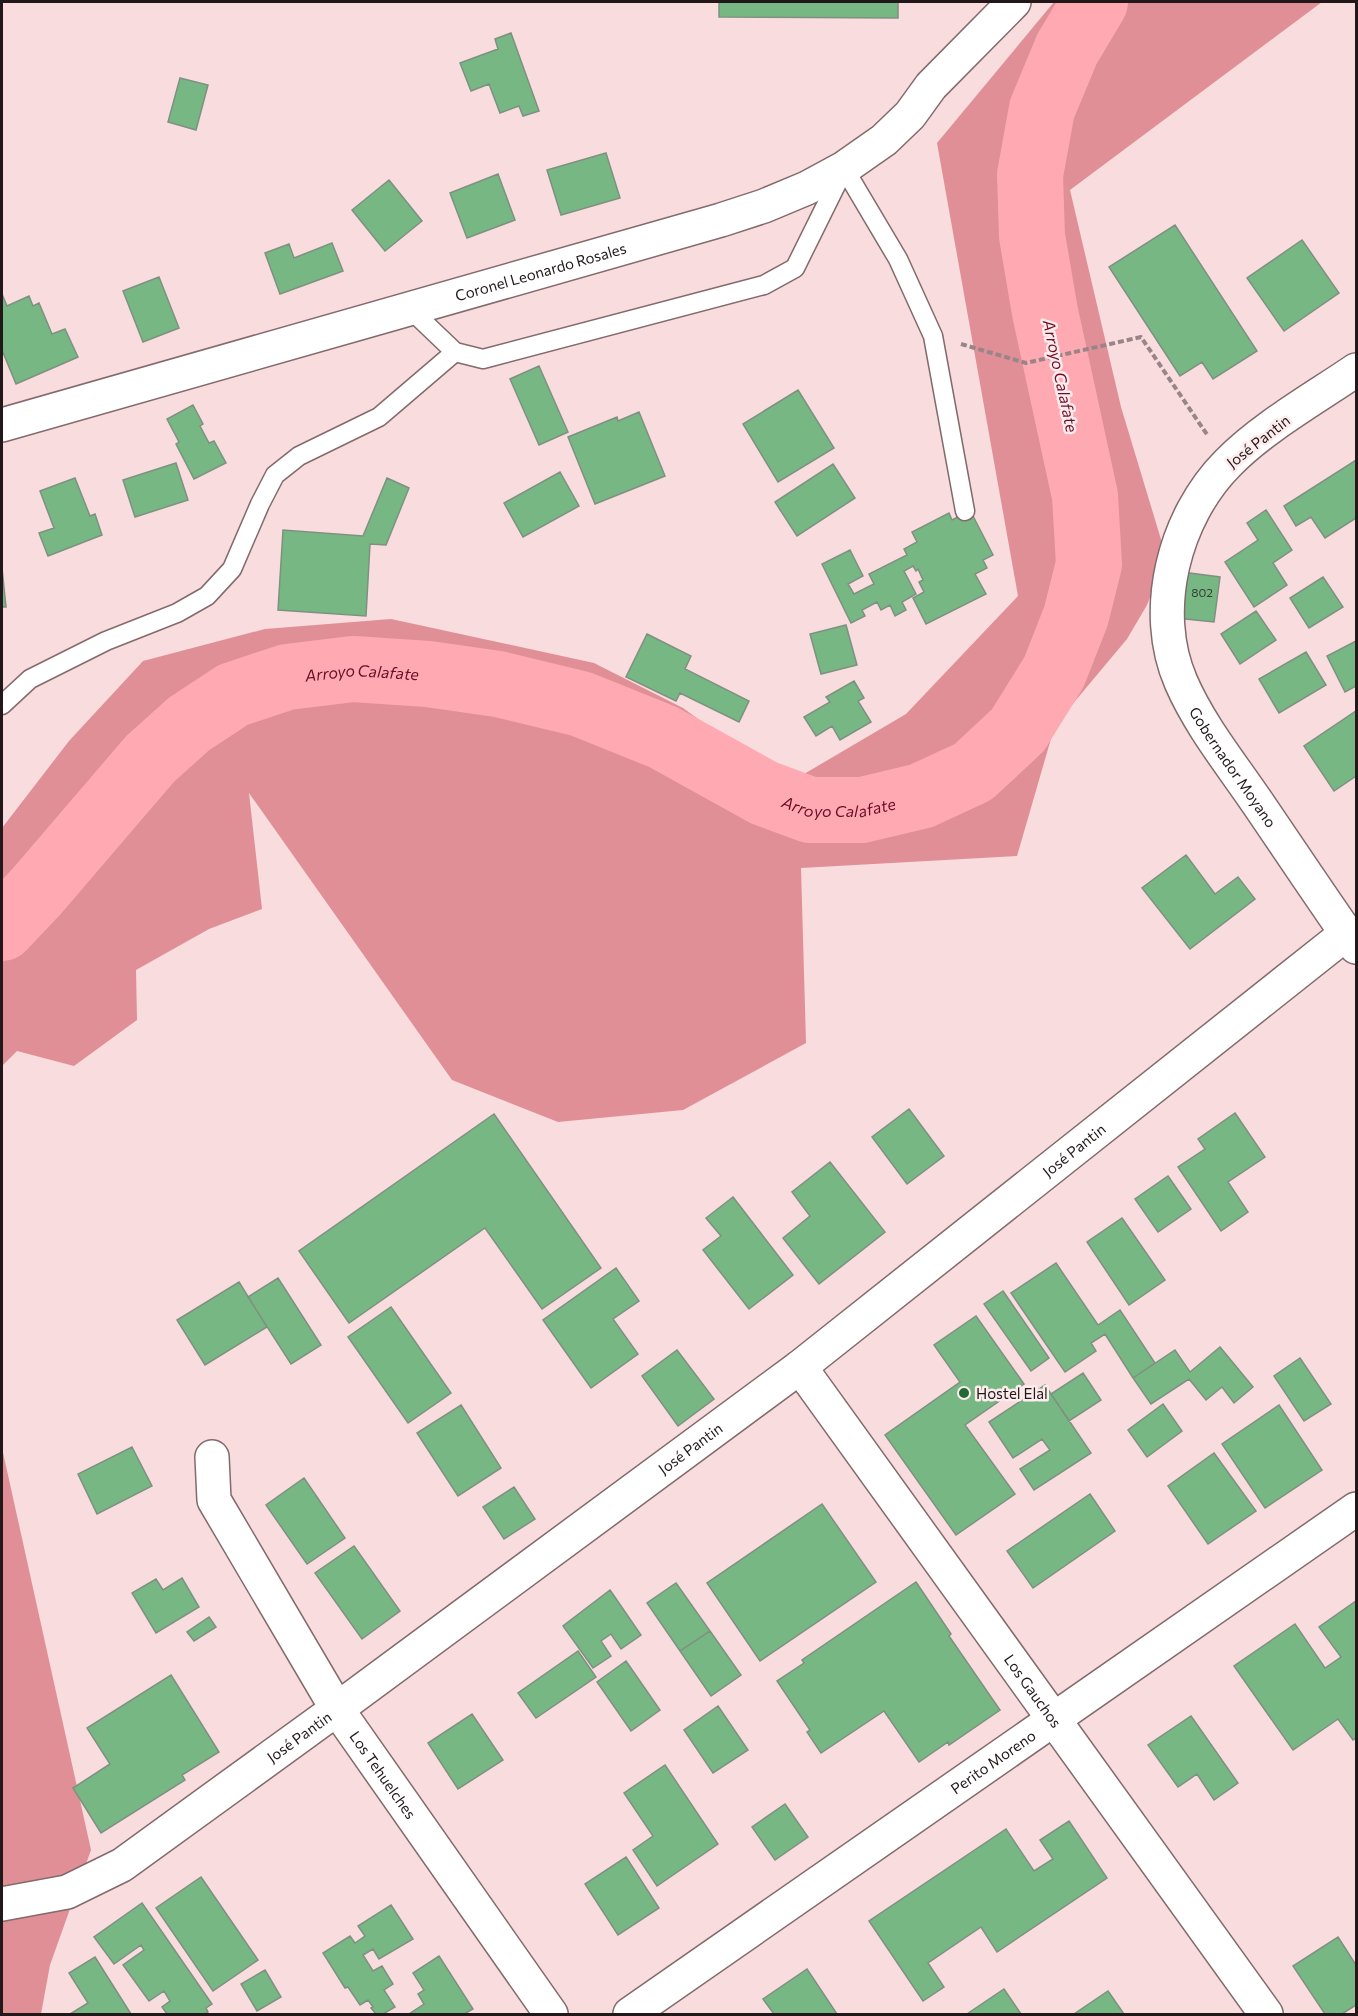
<svg xmlns="http://www.w3.org/2000/svg" width="1358" height="2016" font-family="Commissioner,sans-serif">
	<style>
		.forest { fill: #e08f97 }
		.lines { fill: none; stroke-linecap: round; stroke-linejoin: round }
		.river { stroke: #ffaab3; stroke-width: 66 }
		.building { fill: #77b783; stroke: #7e9181; stroke-width: 1.5 }
		.lane-casing { stroke: #836a6c; stroke-width: 21 }
		.street-casing { stroke: #836a6c; stroke-width: 36 }
		.secondary-casing { stroke: #836a6c; stroke-width: 36 }
		.path { stroke: #998587; stroke-width: 4; stroke-dasharray: 6 3; stroke-linecap: butt }
		.lane { stroke: #fff; stroke-width: 18 }
		.street { stroke: #fff; stroke-width: 33 }
		.secondary { stroke: #fff; stroke-width: 33 }
		.poi-dot { fill: #226936; stroke: #feeced; stroke-width: 2 }
		.labels { text-anchor: middle; dominant-baseline: central; stroke-width: 5; stroke-linejoin: round; paint-order: stroke }
		.number-label { font-size: 12px; fill: #374034 }
		.street-label { font-size: 15px; fill: #221819; stroke: #feeced }
		.poi-label { font-size: 15px; fill: #221819; stroke: #feeced; text-anchor: start }
		.water-label { font-size: 16px; font-style: italic; fill: #6e0c27; stroke: #feeced }
	</style>
	<rect width="100%" height="100%" fill="#f8dcde"/>
	<!-- forest -->
	<path class="forest" d="M1054 2H1322L1070 190 1121 407 1166 556 1147 605 1127 639 1055 725 1017 856 801 868 806 1043 683 1110 558 1122 452 1080 249 793 262 909 209 929 136 970 137 1020 74 1066 17 1051 2 1066V828L69 741 143 661 265 629 391 619 594 663 683 708 787 784 906 714 1018 596 937 143Z
		M2 1448 91 1850 50 1965 41 2014H2Z"/>
	<g class="lines">
		<!-- river -->
		<path class="river" id="s1" d="M2 928 37 891 150 759 189 724 233 695 287 677 353 669 428 674 498 684 581 704 663 737 764 793 810 810H862L921 796 973 772 1018 730 1054 672 1076 616 1089 564 1085 496 1045 312 1032 236 1030 175 1042 109 1067 49 1095 2"/>
	</g>
	<!-- building -->
	<path class="building" d="M719 2H898V18L719 17Z
		M511 33 539 111 523 116 519 106 500 113 489 84 471 91 460 63 498 49 495 39Z
		M180 78 208 85 196 130 168 122Z
		M606 153 620 198 561 215 547 170Z
		M498 174 515 220 467 238 450 193Z
		M389 180 422 221 385 251 352 210Z
		M1175 225 1257 351 1213 379 1202 362 1180 376 1109 267Z
		M1302 240 1339 293 1284 331 1247 278Z
		M332 243 343 271 280 294 265 253 289 244 294 258Z
		M159 277 179 328 143 342 123 291Z
		M2 294 7 306 29 296 33 306 39 303 52 334 65 329 78 357 16 384 2 350Z
		M539 366 568 432 539 445 510 379Z
		M798 390 834 448 778 482 743 424Z
		M193 405 203 424 200 426 209 443 214 441 226 463 194 479 176 444 179 442 167 419Z
		M639 412 665 476 595 504 568 437 617 417 618 421Z
		M1356 460V518L1325 538 1311 517 1296 526 1284 506Z
		M176 463 188 500 135 517 123 480Z
		M833 464 855 498 797 536 775 502Z
		M560 472 579 506 523 537 504 503Z
		M75 478 90 516 95 514 102 535 48 556 39 533 54 528 40 491Z
		M387 478 409 488 386 545 370 544 366 616 278 610 283 530 363 536Z
		M1266 510 1292 550 1273 563 1287 585 1254 607 1225 562 1258 540 1247 523Z
		M949 513 952 520 960 516 972 514 993 555 983 560 987 568 975 574 986 594 926 624 913 598 924 592 919 582 923 580 918 569 916 571 913 566 904 571 916 594 902 602 906 610 895 616 890 605 881 610 877 602 862 610 865 616 851 623 822 564 850 550 863 576 848 584 854 594 874 584 869 574 907 555 904 549 917 542 912 532Z
		M2 568 6 607H2Z
		M1182 572 1220 577 1214 622 1176 618Z
		M1323 577 1343 607 1309 628 1290 598Z
		M1256 611 1276 640 1240 664 1221 634Z
		M846 625 857 665 821 674 810 634Z
		M647 634 691 656 685 669 749 701 739 722 680 693 676 701 626 677Z
		M1356 641V686L1345 692 1327 656Z
		M1306 652 1326 685 1279 713 1259 679Z
		M854 681 864 698 858 701 871 722 840 740 832 726 816 736 804 717 830 702 826 697Z
		M1356 711V776L1334 791 1304 746Z
		M1186 855 1215 894 1238 877 1255 899 1190 949 1142 888Z
		M909 1109 944 1156 907 1184 872 1137Z
		M1235 1113 1265 1157 1228 1182 1248 1212 1221 1231 1178 1167 1205 1149 1198 1139Z
		M494 1114 601 1268 542 1309 485 1228 349 1323 299 1251Z
		M830 1162 885 1232 819 1284 783 1238 810 1216 792 1192Z
		M1168 1176 1191 1209 1158 1232 1135 1199Z
		M733 1197 793 1275 749 1309 703 1250 721 1236 706 1218Z
		M1122 1218 1165 1280 1129 1305 1087 1242Z
		M1056 1263 1098 1325 1120 1310 1155 1363 1133 1378 1105 1334 1091 1343 1096 1351 1065 1372 1011 1293Z
		M616 1268 639 1301 613 1319 638 1354 591 1388 543 1320Z
		M278 1278 321 1345 291 1364 248 1297Z
		M239 1282 267 1327 205 1365 177 1320Z
		M1003 1291 1049 1358 1031 1371 984 1304Z
		M391 1307 451 1393 408 1423 348 1337Z
		M976 1316 1024 1384 965 1425 1015 1494 956 1535 885 1435 960 1382 934 1345Z
		M1220 1347 1253 1387 1234 1403 1222 1387 1206 1400 1189 1379 1151 1404 1133 1378 1175 1350 1190 1372Z
		M677 1350 714 1399 678 1426 642 1376Z
		M1300 1358 1331 1404 1304 1421 1274 1376Z
		M1083 1373 1101 1400 1069 1421 1051 1394Z
		M1045 1385 1091 1453 1034 1490 1020 1469 1050 1450 1042 1439 1013 1458 989 1422Z
		M1163 1404 1182 1431 1147 1457 1128 1430Z
		M461 1405 501 1468 458 1496 417 1433Z
		M1279 1405 1322 1470 1265 1508 1222 1444Z
		M132 1447 152 1486 97 1514 78 1474Z
		M1214 1453 1256 1511 1208 1544 1168 1486Z
		M304 1478 345 1538 307 1564 266 1505Z
		M514 1487 535 1519 504 1539 483 1507Z
		M1090 1494 1115 1531 1033 1588 1007 1551Z
		M822 1504 876 1582 760 1661 707 1583Z
		M354 1546 400 1611 362 1639 315 1573Z
		M182 1578 199 1607 156 1633 132 1593 156 1579 163 1590Z
		M916 1582 951 1634 949 1636 1000 1710 949 1745 948 1742 919 1762 884 1711 821 1753 807 1732 810 1730 777 1681 804 1663 802 1660Z
		M676 1583 710 1631 680 1651 647 1603Z
		M610 1590 641 1635 621 1649 611 1634 601 1641 611 1656 593 1668 563 1626Z
		M1356 1601V1738L1353 1740 1338 1719 1293 1750 1234 1666 1295 1624 1325 1668 1341 1657 1319 1627Z
		M209 1617 216 1627 194 1641 187 1632Z
		M710 1631 741 1675 711 1696 680 1651Z
		M578 1651 596 1677 536 1718 518 1693Z
		M626 1661 660 1710 631 1731 597 1682Z
		M171 1675 219 1752 182 1775 185 1780 101 1833 73 1788 110 1764 87 1728Z
		M718 1706 748 1750 713 1773 684 1730Z
		M472 1714 503 1760 458 1789 428 1743Z
		M1191 1716 1238 1783 1214 1800 1197 1774 1178 1787 1148 1745Z
		M665 1765 718 1844 657 1886 633 1850 653 1836 624 1793Z
		M785 1804 808 1837 775 1860 752 1827Z
		M1069 1821 1107 1878 997 1952 981 1927 928 1963 944 1987 923 2001 869 1921 1006 1829 1034 1871 1053 1859 1040 1840Z
		M626 1857 659 1908 618 1935 585 1884Z
		M201 1877 258 1960 213 1991 156 1908Z
		M142 1903 212 2004 206 2008 208 2012 204 2014H167L162 2007 170 2001 164 1991 149 2001 123 1965 144 1950 141 1945 114 1964 94 1937Z
		M391 1905 413 1939 379 1959 373 1949 363 1955 373 1971 382 1966 393 1984 384 1990 395 2007 383 2014H376L371 2008 373 2007 368 2000 360 2005 348 1987 345 1988 323 1953 350 1936 355 1943 365 1936 358 1926Z
		M1338 1937 1356 1965V2005L1342 2014H1325L1293 1966Z
		M439 1956 473 2009 464 2014H409L424 2004 418 1994 424 1990 413 1973Z
		M95 1957 131 2014H70L88 2003 69 1973Z
		M807 1969 837 2014H774L763 1999Z
		M265 1970 281 1997 257 2011 241 1984Z
		M1004 1989 1021 2014H967Z
		M1108 1991 1124 2014H1074Z"/>
	<g class="lines">
		<defs>
			<path id="lane" d="M844 168 898 259 933 336 965 511
				M410 309 455 352 483 359 764 285 795 268 842 173
				M2 705 30 679 106 641 177 613 207 596 232 569 260 504 275 475 299 456 379 417 455 352"/>
			<g id="street">
				<path id="s2" d="M1356 370C1315 398 1262 428 1228 463 1174 517 1150 611 1181 682 1200 726 1232 765 1259 805 1291 852 1323 900 1356 947"/>
				<path id="s3" d="M800 1367 1266 2014"/>
				<path id="s4" d="M212 1457 214 1500 337 1709 551 2014"/>
				<path id="s5" d="M2 1904 67 1892 122 1865 337 1709 800 1367 1347 933"/>
				<path id="s6" d="M630 2014 1356 1509"/>
			</g>
			<g id="secondary">
				<path id="s7" d="M2 425 721 220 764 206 807 188 844 168 884 140 910 115 931 86 1014 2"/>
			</g>
		</defs>
		<!-- lane casing -->
		<use href="#lane" class="lane-casing"/>
		<!-- street casing -->
		<use href="#street" class="street-casing"/>
		<!-- secondary casing -->
		<use href="#secondary" class="secondary-casing"/>
		<!-- path -->
		<path class="path" d="M961 344 1026 363 1141 337 1208 436"/>
		<!-- lane -->
		<use href="#lane" class="lane"/>
		<!-- street -->
		<use href="#street" class="street"/>
		<!-- secondary -->
		<use href="#secondary" class="secondary"/>
	</g>
	<!-- markers -->
	<circle class="poi-dot" cx="964" cy="1393" r="6"/>
	<g class="labels">
		<!-- number labels -->
		<g class="number-label">
			<text x="1202" y="592">802</text>
		</g>
		<!-- street labels -->
		<g class="street-label">
			<text stroke="none"><textPath href="#s7" startOffset="560">Coronel Leonardo Rosales</textPath></text>
			<text transform="translate(1258 441) rotate(-38)">José Pantin</text>
			<text stroke="none"><textPath href="#s2" startOffset="495">Gobernador Moyano</textPath></text>
			<text stroke="none"><textPath href="#s5" startOffset="1318">José Pantin</textPath></text>
			<text stroke="none"><textPath href="#s5" startOffset="832">José Pantin</textPath></text>
			<text stroke="none"><textPath href="#s3" startOffset="399">Los Gauchos</textPath></text>
			<text stroke="none"><textPath href="#s5" startOffset="346">José Pantin</textPath></text>
			<text stroke="none"><textPath href="#s6" startOffset="442">Perito Moreno</textPath></text>
			<text stroke="none"><textPath href="#s4" startOffset="366">Los Tehuelches</textPath></text>
		</g>
		<!-- poi labels -->
		<g class="poi-label">
			<text x="976" y="1393">Hostel Elal</text>
		</g>
		<!-- water labels -->
		<g class="water-label">
			<text transform="translate(1061 376) rotate(78)">Arroyo Calafate</text>
			<text stroke="none"><textPath href="#s1" startOffset="462">Arroyo Calafate</textPath></text>
			<text stroke="none"><textPath href="#s1" startOffset="966">Arroyo Calafate</textPath></text>
		</g>
	</g>
	<!-- border -->
	<rect width="1358" height="2016" fill="none" stroke="#221819" stroke-width="6"/>
</svg>
